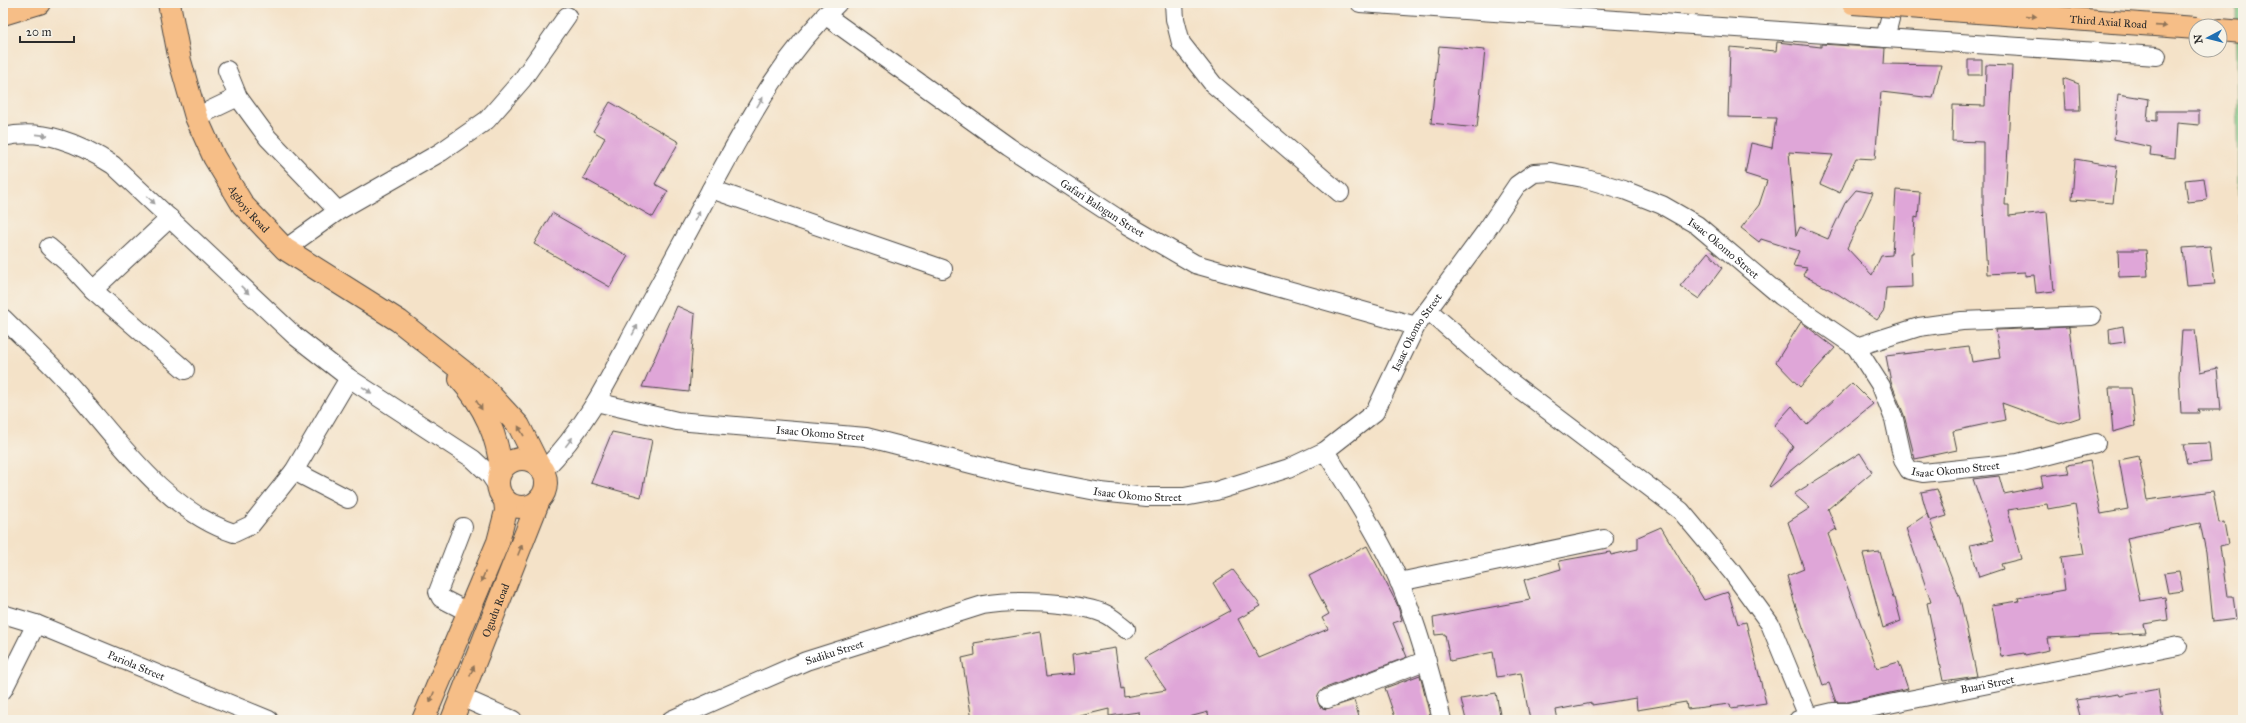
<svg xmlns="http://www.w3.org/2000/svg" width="2246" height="723" font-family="'IM FELL Great Primer',serif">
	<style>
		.green { fill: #85cd89; stroke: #587c5a }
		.building { fill: #dfa6d8 }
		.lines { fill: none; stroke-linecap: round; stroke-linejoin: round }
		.minor-casing { stroke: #494643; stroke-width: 20 }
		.major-casing { stroke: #494643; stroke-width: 24 }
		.highway-casing { stroke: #494643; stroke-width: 24 }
		.minor { stroke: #fff; stroke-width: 18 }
		.major { stroke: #f6be87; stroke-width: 22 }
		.highway { stroke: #f6be87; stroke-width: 22 }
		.highway-bridge-casing { stroke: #494643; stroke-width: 24; stroke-linecap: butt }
		.highway-bridge { stroke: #f6be87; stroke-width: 22 }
		.oneway { fill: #907459 }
		.oneway2 { fill: #a0a0a0 }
		.labels { text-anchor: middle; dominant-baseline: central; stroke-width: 4; stroke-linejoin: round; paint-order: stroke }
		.street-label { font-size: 11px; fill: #2b2b2b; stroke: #f7f3e8 }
	</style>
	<rect width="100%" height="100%" fill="#f7f3e8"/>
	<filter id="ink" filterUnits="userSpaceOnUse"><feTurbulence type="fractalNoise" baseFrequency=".025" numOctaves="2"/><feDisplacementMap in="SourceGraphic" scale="8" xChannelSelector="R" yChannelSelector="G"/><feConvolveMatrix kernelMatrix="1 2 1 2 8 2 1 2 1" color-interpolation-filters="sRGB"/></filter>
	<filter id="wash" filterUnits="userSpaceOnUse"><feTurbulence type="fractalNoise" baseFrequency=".012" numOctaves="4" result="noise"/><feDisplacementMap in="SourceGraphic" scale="16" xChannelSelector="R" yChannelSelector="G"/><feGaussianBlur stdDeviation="0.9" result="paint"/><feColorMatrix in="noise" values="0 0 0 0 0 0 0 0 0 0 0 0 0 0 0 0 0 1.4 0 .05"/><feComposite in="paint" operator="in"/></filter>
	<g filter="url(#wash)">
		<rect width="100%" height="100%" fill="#f4e2c8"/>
		<!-- green -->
		<path class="green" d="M2236 3H2243V292L2240 240Z"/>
		<g id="blocks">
			<!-- building -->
			<path class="building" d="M1777 42 1821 47V44L1885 48 1884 64 1941 65 1933 98 1881 92 1875 159 1856 158 1840 193 1820 184 1833 155 1789 152 1796 236 1800 227 1828 239 1845 203 1856 190 1873 193 1847 248 1872 275 1881 256 1892 255 1896 190 1920 192 1918 218 1915 217 1913 253H1911L1912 287 1886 288 1884 310 1877 320 1838 294 1803 275 1807 268 1793 266 1799 251 1761 239 1759 242 1741 228 1759 205 1767 181 1745 174 1751 143 1772 148 1776 118 1728 117 1730 47 1776 51Z
				M1439 46 1485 50 1477 128 1431 123Z
				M1968 60H1982V75H1968Z
				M1986 65 2012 66 2005 205H2009V216L2047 212 2054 291 2036 293 2034 275 2025 276V272L1987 274 1983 206V142L1952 141 1953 105 1985 106Z
				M2063 78 2079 84 2080 110H2065Z
				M2118 94 2149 99 2147 120 2157 121V111H2199V125L2177 123 2175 158 2150 155 2151 147 2114 139Z
				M610 102 679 142 655 184 668 191 653 217 583 178 605 138 593 131Z
				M2075 159 2117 166 2113 203 2072 200Z
				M2204 178 2207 200 2188 202 2185 180Z
				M552 213 628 256 610 287 534 244Z
				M2210 246 2215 284 2187 286 2183 248Z
				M2118 250H2146L2148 276 2119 277Z
				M1708 252 1722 268 1699 299 1680 286Z
				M677 306 695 314 689 392 642 387Z
				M1801 322 1835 348 1800 387 1776 362Z
				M2123 326 2125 342 2110 344 2109 329Z
				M2069 327 2081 417 2060 424 2002 403 2005 420 1953 431 1957 450 1915 459 1904 415 1891 382 1886 356 1969 346 1972 362 2000 358 1996 330Z
				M2182 330H2195L2200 372 2217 368 2221 410H2198L2199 413H2181L2179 376Z
				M1852 383 1873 404 1770 487 1769 486 1793 446 1774 426 1792 406 1807 425Z
				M2109 388H2131L2135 426 2113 432Z
				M612 432 652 440 641 497 591 483Z
				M2209 443 2211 462 2187 464 2183 444Z
				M1860 453 1872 472 1828 509 1837 531 1836 529 1828 534 1877 668 1899 662 1908 689 1848 702H1836L1829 683 1823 685 1794 601 1787 576 1804 569 1788 522 1810 508 1794 494Z
				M2139 456 2147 500 2213 491 2219 523 2224 522 2228 544 2220 546 2227 596H2233L2236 619 2213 622 2206 552 2200 523 2127 538 2140 601 2165 597 2168 620 2144 624 2146 633 2047 638 2049 650 2025 655 2024 653 2001 657 1992 605 2019 601 2018 598 2065 590 2061 557 2084 554 2075 504 2048 509 2047 504 2008 510 2021 559 2001 564 2003 569 1979 577 1970 545 1994 540 1973 479 1999 476 2004 494 2043 486 2041 476 2069 473 2067 465 2090 461 2101 514 2128 509 2119 460Z
				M1937 489 1947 516 1930 521 1960 599 1977 676 1943 681 1927 603 1931 602 1906 528 1927 514 1929 520 1921 492Z
				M1661 527 1704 600 1728 592 1738 624 1746 622 1766 703 1731 708 1730 704 1687 709 1686 702 1637 710 1636 698 1592 705V703L1556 710 1558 720H1530L1521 673 1497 677 1493 652 1450 661 1445 634 1435 635 1433 618 1530 600 1524 580 1561 569 1559 561 1610 552 1611 555 1638 549V537Z
				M1367 546 1397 604 1402 620 1393 623 1407 657 1323 689 1317 698 1320 707 1326 709 1354 700 1360 720H1209L1208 712 1178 720H1140L1139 712 1109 716V709L1072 718V720H972L962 658 975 655 974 643 1040 632 1046 677 1074 674 1072 655 1115 648 1121 689 1123 688 1124 697 1166 690 1144 658 1230 611 1213 583 1233 570 1261 606 1238 619 1259 658 1328 629 1322 618 1329 614 1309 576Z
				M1880 552 1893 598H1895L1901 621 1883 628 1863 554Z
				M2179 571 2183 591 2168 593 2164 573Z
				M1420 675 1431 720H1396L1385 688Z
				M2158 689 2163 720H2081L2076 700 2119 694 2120 696Z
				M1496 693 1501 720H1466L1461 699Z"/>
		</g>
	</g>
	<g filter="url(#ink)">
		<use href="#blocks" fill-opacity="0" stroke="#494643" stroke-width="1"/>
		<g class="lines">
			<defs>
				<g id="minor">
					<path d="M1174 3 1175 19 1181 43 1213 84 1340 193"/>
					<path d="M1360 3 2157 56"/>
					<path id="s1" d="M825 15 1009 147 1128 225 1195 264 1416 326"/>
					<path d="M1885 38 1894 3"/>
					<path d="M227 70 238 97 268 138 338 211"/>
					<path d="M196 117 238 97"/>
					<path d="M3 137C44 128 79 143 113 165L295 336 349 378 473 459 490 475 498 487"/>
					<path d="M711 189 943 269"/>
					<path d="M49 247 71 266 93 290 170 218"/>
					<path d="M285 249 338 211 441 152 487 120 522 80 567 16"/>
					<path d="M93 290 185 370"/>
					<path d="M1428 310 1505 378 1681 511 1732 572 1770 624 1809 719"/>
					<path d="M3 318C27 342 53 365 75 391 120 443 167 511 234 533L251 525 294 471 349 378"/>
					<path d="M1856 347 1919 327 1962 321 2092 316"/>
					<path id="s2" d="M596 402 677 421 866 437 1018 476 1101 492 1147 497H1184L1216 491 1289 468 1325 451 1375 412 1416 326 1486 231 1517 185 1534 173 1551 172 1583 178 1624 190 1662 205 1697 225 1781 296 1856 347 1881 386 1894 419 1903 460 1909 470 1923 473 2018 463 2096 443"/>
					<path d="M1325 451C1352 494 1380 537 1400 583 1418 628 1431 673 1442 720"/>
					<path d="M294 471 348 499"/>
					<path d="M543 471C584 429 605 387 632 335 658 287 685 238 711 189 749 120 780 58 838 3"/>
					<path d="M463 527 438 592 441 598 468 612"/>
					<path d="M1399 582 1604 539"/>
					<path id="s3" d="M3 614 36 624 269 720"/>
					<path d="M3 690 36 624"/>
					<path d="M461 697 513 720"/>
					<path d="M1327 699 1427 660"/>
					<path id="s4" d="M671 720 806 661 983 605C1015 599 1073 602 1103 613 1111 616 1119 624 1126 629"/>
					<path id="s5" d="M1798 720 1833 712H1849L2178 646"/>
				</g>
				<g id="major">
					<path id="s6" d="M169 3 180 61 196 117 214 157 243 205 285 249 399 321 484 388 519 426 539 466"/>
					<path d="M460 379C484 405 498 436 501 471"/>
					<circle cx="522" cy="483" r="24"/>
					<path d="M423 720 498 542 506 511 505 500"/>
					<path id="s7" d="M452 720 539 500"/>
				</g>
				<path id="highway" d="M3 14 39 3
					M2220 30 2243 32"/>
			</defs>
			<!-- minor casing -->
			<use href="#minor" class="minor-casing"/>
			<!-- major casing -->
			<use href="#major" class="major-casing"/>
			<!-- highway casing -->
			<use href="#highway" class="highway-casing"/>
			<!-- minor -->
			<use href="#minor" class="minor"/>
			<!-- major -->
			<use href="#major" class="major"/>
			<!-- highway -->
			<use href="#highway" class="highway"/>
			<defs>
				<g id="highway-bridge">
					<path id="s8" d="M1853 3 2196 28"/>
				</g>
			</defs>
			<!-- highway-bridge casing -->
			<use href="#highway-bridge" class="highway-bridge-casing"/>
			<!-- highway-bridge -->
			<use href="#highway-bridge" class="highway-bridge"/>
		</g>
		<!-- one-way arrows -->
		<defs><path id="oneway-solid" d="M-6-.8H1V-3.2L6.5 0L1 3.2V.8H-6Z"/></defs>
		<g class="oneway">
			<use href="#oneway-solid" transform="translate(2031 16) rotate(4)"/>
			<use href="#oneway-solid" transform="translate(2161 26) rotate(4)"/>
			<use href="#oneway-solid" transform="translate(479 405) rotate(57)"/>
			<use href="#oneway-solid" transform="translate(521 431) rotate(-120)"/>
			<use href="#oneway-solid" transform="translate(520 550) rotate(-68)"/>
			<use href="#oneway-solid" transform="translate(483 577) rotate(113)"/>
			<use href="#oneway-solid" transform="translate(472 671) rotate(-68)"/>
			<use href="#oneway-solid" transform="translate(432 697) rotate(112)"/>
		</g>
		<g class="oneway2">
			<use href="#oneway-solid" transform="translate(760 102) rotate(-58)"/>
			<use href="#oneway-solid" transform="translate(42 135) rotate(6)"/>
			<use href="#oneway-solid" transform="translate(151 200) rotate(44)"/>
			<use href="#oneway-solid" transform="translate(697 216) rotate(-62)"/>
			<use href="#oneway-solid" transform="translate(245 290) rotate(44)"/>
			<use href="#oneway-solid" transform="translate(635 330) rotate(-62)"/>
			<use href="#oneway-solid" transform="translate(367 390) rotate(34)"/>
			<use href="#oneway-solid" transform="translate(569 442) rotate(-53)"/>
		</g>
	</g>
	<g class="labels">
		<!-- street labels -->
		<g class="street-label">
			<text stroke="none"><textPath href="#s8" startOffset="256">Third Axial Road</textPath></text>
			<text stroke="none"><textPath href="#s1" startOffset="338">Gafari Balogun Street</textPath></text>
			<text stroke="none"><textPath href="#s6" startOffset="224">Agboyi Road</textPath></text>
			<text stroke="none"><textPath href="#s2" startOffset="1308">Isaac Okomo Street</textPath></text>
			<text stroke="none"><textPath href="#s2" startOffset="900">Isaac Okomo Street</textPath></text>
			<text stroke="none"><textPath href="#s2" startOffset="227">Isaac Okomo Street</textPath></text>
			<text stroke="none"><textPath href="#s2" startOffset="1656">Isaac Okomo Street</textPath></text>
			<text stroke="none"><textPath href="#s2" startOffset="551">Isaac Okomo Street</textPath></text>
			<text stroke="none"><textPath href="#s7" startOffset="118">Ogudu Road</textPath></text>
			<text stroke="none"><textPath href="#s4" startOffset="177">Sadiku Street</textPath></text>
			<text stroke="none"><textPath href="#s3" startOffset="143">Pariola Street</textPath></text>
			<text stroke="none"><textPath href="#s5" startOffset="193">Buari Street</textPath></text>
		</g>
	</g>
	<!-- margin -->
	<rect width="2246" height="723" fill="none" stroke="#f7f3e8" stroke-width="16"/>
	<!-- north arrow -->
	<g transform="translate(2208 38) rotate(263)"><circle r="19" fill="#f7f3e8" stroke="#a5a39c"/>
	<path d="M0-3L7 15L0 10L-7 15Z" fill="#1f6fb2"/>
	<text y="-6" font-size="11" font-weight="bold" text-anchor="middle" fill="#2b2b2b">N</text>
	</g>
	<!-- scale -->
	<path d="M20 36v6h54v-6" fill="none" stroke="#2b2b2b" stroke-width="2"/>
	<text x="26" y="36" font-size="12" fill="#2b2b2b" stroke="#f7f3e8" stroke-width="3" paint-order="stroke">20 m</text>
</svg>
